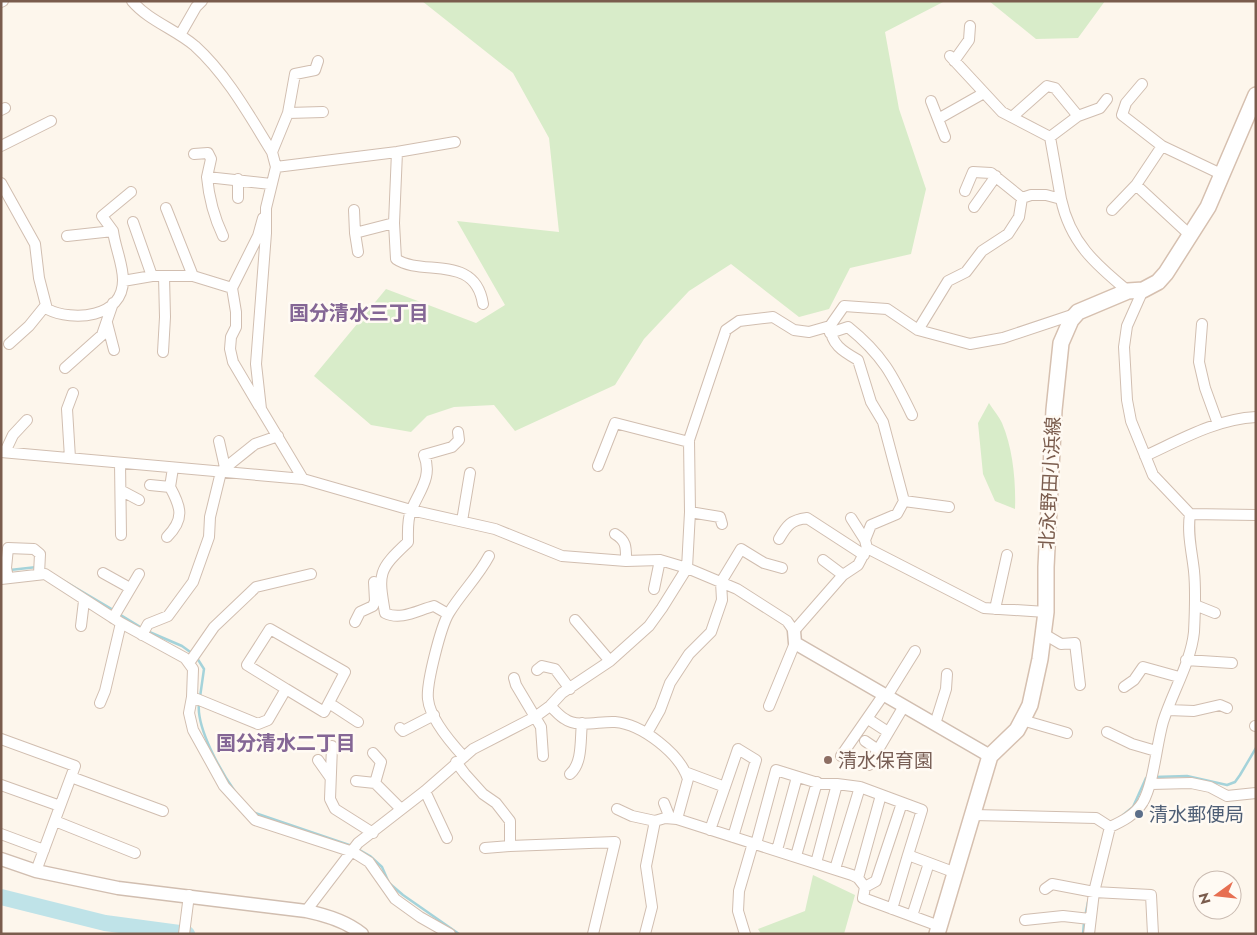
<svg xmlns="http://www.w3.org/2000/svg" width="1257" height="935" font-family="Jost,'Noto Sans JP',sans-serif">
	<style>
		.green { fill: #d8ecc9 }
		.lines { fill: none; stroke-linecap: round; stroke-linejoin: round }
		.stream { stroke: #a5d3da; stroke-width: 2.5 }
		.river { stroke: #bfe3e8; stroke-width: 16 }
		.minor-casing { stroke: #d1beb0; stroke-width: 12 }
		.tertiary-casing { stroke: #d1beb0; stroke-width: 15 }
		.secondary-casing { stroke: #d6c0b0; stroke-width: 18 }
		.minor { stroke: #fff; stroke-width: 10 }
		.tertiary { stroke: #fff; stroke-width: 12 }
		.secondary { stroke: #fff; stroke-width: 15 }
		.education-dot { fill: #8d6e63; stroke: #fffaf3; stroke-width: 2 }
		.service-dot { fill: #5c6f8a; stroke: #fffaf3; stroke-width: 2 }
		.labels { text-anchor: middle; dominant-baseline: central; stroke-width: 5; stroke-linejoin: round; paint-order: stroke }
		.street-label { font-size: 19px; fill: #7a5c4d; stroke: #fffaf3 }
		.education-label { font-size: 19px; fill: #785e54; stroke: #fffaf3; text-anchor: start }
		.service-label { font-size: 19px; fill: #4e5e75; stroke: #fffaf3; text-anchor: start }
		.neighbourhood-label { font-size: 20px; font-weight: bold; fill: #846695; stroke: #fffaf3 }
	</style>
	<rect width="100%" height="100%" fill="#fdf6ec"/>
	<!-- green -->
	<path class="green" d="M422 1H945L885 32 899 109 926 189 911 254 850 268 829 309 799 317 731 264 689 291 644 339 615 385 515 431 494 405 454 407 427 416 411 432 371 425 314 376 386 289 476 323 505 305 457 221 559 232 549 138 513 73Z
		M989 1H1105L1078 38 1036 39Z
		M989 403C993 410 999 416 1002 423 1013 449 1016 482 1015 509L995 501 983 474 978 423Z
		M813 875 855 895 844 934H761L758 929 805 911Z"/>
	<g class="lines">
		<!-- stream -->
		<path class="stream" d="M42 568 115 611
			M10 570 37 567
			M119 614 142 628
			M147 631 182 646 193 654
			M197 658 204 669 200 697
			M199 703C196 728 221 772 236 793
			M1154 777 1187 776 1227 785 1235 782 1240 775 1256 748
			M255 813 352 846
			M1123 815 1133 807 1146 778H1148
			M356 848 370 856 382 867 389 883 403 895 459 934
			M1085 917 1088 902
			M1083 934 1084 922"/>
		<!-- river -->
		<path class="river" d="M1 897 105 923 187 934"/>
		<defs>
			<path id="minor" d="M132 1C149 21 175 29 195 46 227 75 249 115 272 152L276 167 266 208V233L256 364 261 409 303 479
				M1 2 3 1
				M180 35 196 7 202 1
				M950 56 1002 112 1050 137 1061 199
				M954 61 969 40 970 26
				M1142 84 1126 103 1122 115 1162 146
				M931 101 938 119
				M1 110 5 108
				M288 113 323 112
				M1078 116 1100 108 1107 99
				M1012 117 1047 86 1055 88 1078 116 1050 137
				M945 137 938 119 984 93
				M1 146 51 121
				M272 152 288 113 295 74 315 70 318 61
				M397 152 394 223 396 259C422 277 475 253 483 304
				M194 154 208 153 211 159 207 177
				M276 167 397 152 455 142
				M1 183 35 244 39 278 47 309C73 322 123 318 123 280 123 264 115 247 113 231L67 236
				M1136 185 1162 146 1221 174
				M965 191 973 172 991 173 1022 198
				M238 198V179
				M974 207 996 176
				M166 208 193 276
				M354 210 355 233 394 223
				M1112 210 1136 185 1190 235
				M133 222 152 276
				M113 231 102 216 131 192
				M355 233 358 252
				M223 236C214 217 209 199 207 177L271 184
				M123 281 152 276H193L232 288
				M1143 290 1127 326 1124 347 1127 400 1131 421 1153 475 1190 514 1256 515
				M107 323 114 350
				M1202 324 1199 362 1205 388 1218 424
				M830 326C831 344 842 351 858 360L871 402 883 422 904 501 897 514 871 525 865 540 867 548
				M918 330 948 281 966 272 982 251 1008 234 1019 217 1022 198 1031 195H1046L1061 199C1070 242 1095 264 1128 291
				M830 333 848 327C883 355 893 376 912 415
				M9 344 29 326 46 305
				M163 352 165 317 164 276
				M65 368 102 335 113 303
				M259 406 233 362 230 349 231 337 236 327V312L232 288 258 236 263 218
				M219 441 226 472
				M1 452 303 479 411 510 495 529 562 556 626 561 660 560 687 568 737 589 787 621 794 631 843 575 858 565 867 548 984 608 1046 612
				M5 452 13 435 27 420
				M1145 456C1180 440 1216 419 1256 417
				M70 458 67 409 73 393
				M120 463 121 535
				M598 466 615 423 689 442
				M225 468 255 444 278 436
				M150 485 170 487 173 468
				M122 491 139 500
				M904 501 949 507
				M690 512 720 517 722 524
				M851 518 865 540
				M462 521 470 473
				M615 534C627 541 626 548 626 561
				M167 537C185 519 181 507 170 487
				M779 539C787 525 791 520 807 518L864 555
				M823 560 843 575
				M103 573 130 588
				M8 578 6 568 8 548 34 549 40 554 39 574
				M1 579 45 574 121 623 185 658 193 669 192 697 258 724 268 720 286 689 247 665 270 629 345 672 324 712 286 689
				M654 589 660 560
				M1195 605 1215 613
				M995 609 1007 555
				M448 614 434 606C418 610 401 621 385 613 378 573 378 570 408 542 408 532 407 520 411 511 419 491 433 477 424 455L452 447 459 440 458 432
				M113 618 139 574
				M575 620 610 661
				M355 622 360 612 373 606 375 601 374 582
				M81 626 84 601
				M1044 634 1061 644 1075 643 1080 685
				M142 635 148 624 168 616 193 582 209 537 210 517 221 472
				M1186 660 1232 663
				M189 663 214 627 256 587 311 574
				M537 670 542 666 555 669 570 689
				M514 678 516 685 541 727 543 756
				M1124 687 1134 680 1143 667 1179 677
				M887 696 915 651
				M192 697 189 713 193 730 224 786 255 820 353 852 369 862 395 899 420 917 450 934
				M100 703 105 691 121 623
				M329 703 358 722
				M550 706C555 710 559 716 565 719 577 728 600 721 615 722 642 724 680 754 688 779L677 819 852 875 858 878 865 887 863 898 939 926
				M769 706 795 643
				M1168 710 1194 711 1220 705 1227 708
				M868 719 888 732
				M1022 720 1067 733
				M935 724 946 689 947 674
				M1255 726H1256
				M400 728 403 731 434 715
				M1107 732 1132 744 1156 751
				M647 733 660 710 670 683 689 654 711 632 722 600 721 582 741 549 764 563 782 568
				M1 739 75 766 36 871
				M865 741 878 750
				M332 746 330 799 335 809 373 833
				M373 753 381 762 375 783 401 809
				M841 756 884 694
				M464 757C451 743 430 719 428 699 426 684 441 626 449 613 461 593 478 577 489 556
				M318 760 330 777
				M456 762 465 774 483 794 496 803 510 821V846L615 842 593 934
				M869 765 904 706
				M685 772 725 787
				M570 774C583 763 580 739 582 723
				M71 777 163 811
				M356 781 375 783
				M1151 784 1191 783 1210 787 1227 796 1256 793
				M1 785 60 806
				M425 791 447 838
				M664 803 670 818
				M617 809 632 816 655 821
				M973 815 1096 818 1110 827
				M55 821 135 853
				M710 830 738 749 756 760 733 837
				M1 834 44 850
				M756 844 776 770 821 784H837
				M485 848 510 846
				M777 850 797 777
				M796 856 817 782
				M816 863 837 784 860 787
				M835 869 860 787 922 810 908 855 956 873
				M858 878 881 795
				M865 887 876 881 902 803
				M1045 889 1052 884 1094 892 1151 895 1153 934
				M892 909 908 855
				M306 911 358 843 425 791 473 749 535 717 550 706 562 693 610 661 649 626 662 608 687 568 690 512 689 440 726 330 739 321 773 317 794 330 809 332 830 326 844 306 887 309 918 330 970 344 1003 338 1078 313
				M912 916 929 863
				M1025 920 1063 916 1090 919
				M184 934 189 895
				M645 934 652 907 646 866 655 821 665 818 677 819
				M745 934 738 911 739 891 753 843
				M1089 934 1094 892 1110 827C1123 821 1135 815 1143 802 1154 782 1156 747 1163 722 1172 693 1191 662 1194 632 1195 612 1196 591 1194 571 1192 552 1187 534 1190 514"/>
			<path id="tertiary" d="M794 631 795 643 990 756
				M1 859 36 871 118 888 306 911C326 915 346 921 362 934"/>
			<path id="secondary" d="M937 934 990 756 1017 730 1026 713 1030 705 1040 659 1046 612V567L1054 410 1061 343 1071 320 1078 312 1128 291 1143 290 1158 282 1166 273 1208 207 1256 95"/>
		</defs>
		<!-- minor casing -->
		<use href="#minor" class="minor-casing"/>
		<!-- tertiary casing -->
		<use href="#tertiary" class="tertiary-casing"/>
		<!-- secondary casing -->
		<use href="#secondary" class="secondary-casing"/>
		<!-- minor -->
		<use href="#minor" class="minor"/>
		<!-- tertiary -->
		<use href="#tertiary" class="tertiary"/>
		<!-- secondary -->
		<use href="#secondary" class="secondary"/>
	</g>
	<!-- markers -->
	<circle class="education-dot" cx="828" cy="760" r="5"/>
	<circle class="service-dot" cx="1139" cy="814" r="5"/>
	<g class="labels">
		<!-- street labels -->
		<g class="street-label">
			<text transform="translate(1050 483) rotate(-87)">北永野田小浜線</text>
		</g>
		<!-- education labels -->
		<g class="education-label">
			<text x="838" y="760">清水保育園</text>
		</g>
		<!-- service labels -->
		<g class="service-label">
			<text x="1149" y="814">清水郵便局</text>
		</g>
		<!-- neighbourhood labels -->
		<g class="neighbourhood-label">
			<text x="359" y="313">国分清水三丁目</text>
			<text x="286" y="743">国分清水二丁目</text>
		</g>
	</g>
	<!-- border -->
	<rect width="1257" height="935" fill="none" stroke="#7a5c4d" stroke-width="5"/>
	<!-- north arrow -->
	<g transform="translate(1217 895) rotate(255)"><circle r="24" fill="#fffaf3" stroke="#cabbb1"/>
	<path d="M0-4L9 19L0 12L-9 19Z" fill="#e76f51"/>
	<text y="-8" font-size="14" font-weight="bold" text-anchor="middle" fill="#7a5c4d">N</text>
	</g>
</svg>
